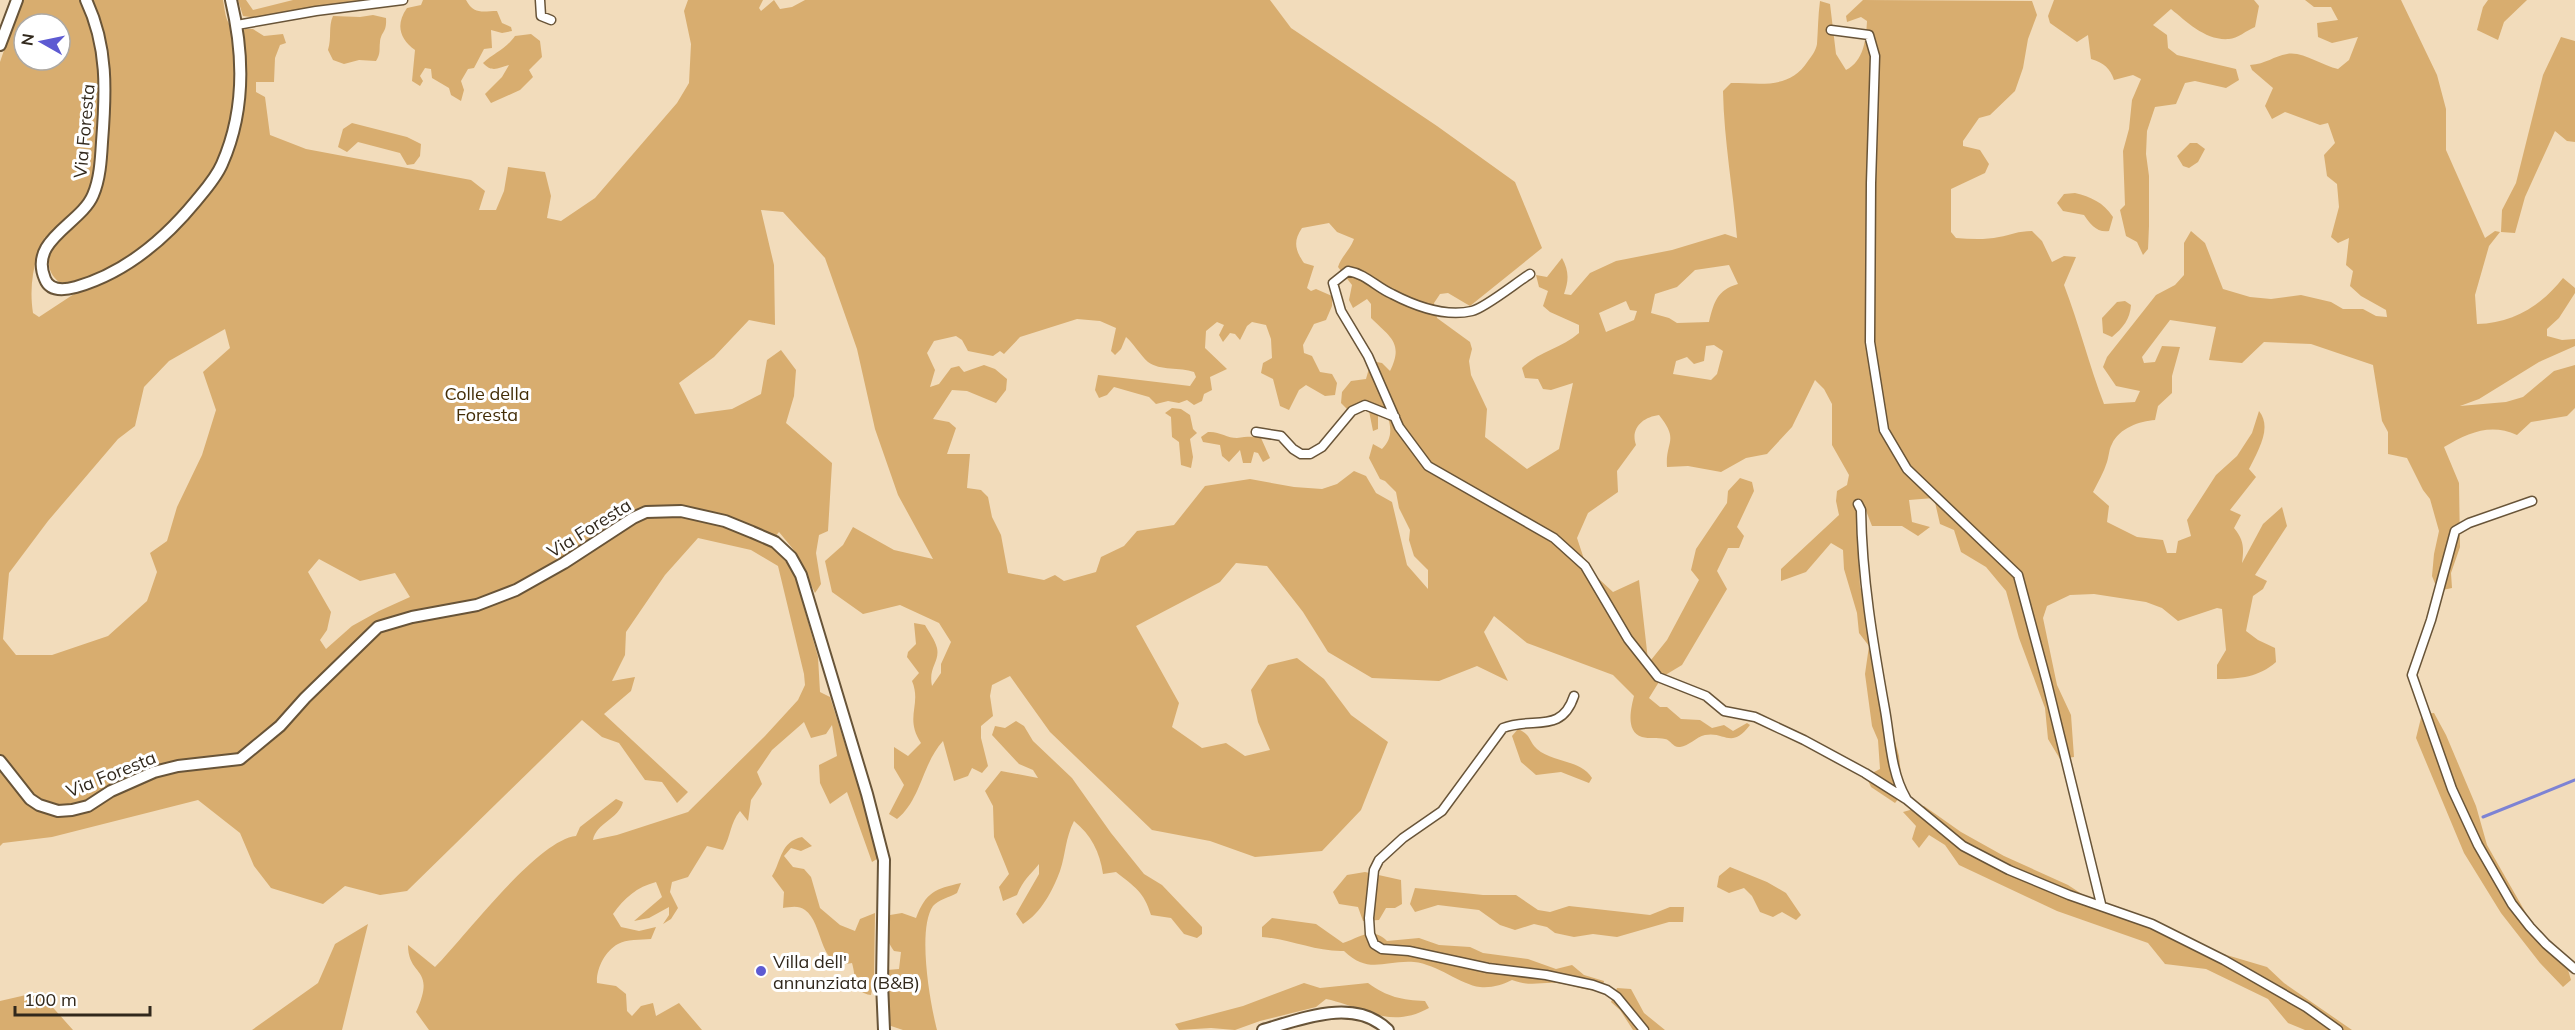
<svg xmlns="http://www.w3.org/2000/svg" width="2575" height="1030" font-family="Mulish,sans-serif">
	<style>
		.green { fill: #d8ad6f; fill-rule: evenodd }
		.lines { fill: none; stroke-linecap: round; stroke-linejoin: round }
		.stream { stroke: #7d83d4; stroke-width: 3 }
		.street-casing { stroke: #685438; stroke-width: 11 }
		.secondary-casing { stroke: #685438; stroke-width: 14 }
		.street { stroke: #fff; stroke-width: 8 }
		.secondary { stroke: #fff; stroke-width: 10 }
		.poi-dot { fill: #5d5ad2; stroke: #fff; stroke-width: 2 }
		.labels { text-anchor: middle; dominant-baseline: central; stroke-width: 6; stroke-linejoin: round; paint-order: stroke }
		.street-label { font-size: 18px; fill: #31281c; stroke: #fff }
		.park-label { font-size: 18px; fill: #432d07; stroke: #fff }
		.poi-label { font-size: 18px; fill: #31281c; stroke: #fff; text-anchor: start }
	</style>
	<rect width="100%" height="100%" fill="#f2dcbb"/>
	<!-- green -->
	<path class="green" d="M24 0H223C226 16 225 26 241 33L245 29H253L264 36 283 34 286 43 280 45 275 58 274 82H256V92L265 97 270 135 306 149 471 180 485 191 479 210H496L504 191 508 167 545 172 551 196 547 218 561 221 595 198 677 103 689 83 691 44 684 11 688 0H763L759 8 761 11 774 0 780 9 792 7 805 0H1270L1291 28 1437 126 1515 182 1542 248 1470 306 1448 293 1440 294 1434 303 1437 318 1470 342 1472 349 1469 361 1471 375 1487 409 1485 437 1527 469 1559 449 1573 383 1551 390 1543 389 1538 379 1525 378 1522 368C1538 352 1562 348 1579 333V325L1550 312 1543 306 1548 291 1539 287 1536 275 1547 277 1562 258C1569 271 1569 280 1564 294L1571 295 1590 273 1616 261 1672 250 1725 234 1737 238C1733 189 1724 141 1723 91L1731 83C1761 83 1789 90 1808 61 1812 56 1816 50 1817 44 1818 30 1818 16 1820 1L1830 4 1836 54 1846 70C1864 61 1866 39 1867 21L1861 17 1847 22 1846 16 1863 0 2032 1 2037 15 2028 39 2023 68 2015 91 1990 115 1979 118 1963 141V146L1980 150 1989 164 1985 173 1951 189V232L1956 238C1970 239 1985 240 1999 237 2011 235 2018 231 2032 231L2042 241 2052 262 2064 256 2076 257 2064 285C2079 324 2089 365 2104 404L2135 402 2140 391 2116 386 2103 367 2107 357 2156 295 2175 285 2184 275V243L2191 231 2205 243 2223 289 2250 297 2271 299 2301 295 2331 302 2343 309H2363L2376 316 2387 317 2386 310 2361 296 2350 286 2353 271 2346 265 2349 238 2338 243 2331 237 2339 207 2337 184 2327 176 2324 155 2335 143 2328 123 2320 125 2285 112 2272 119 2265 106 2273 88 2252 70 2250 65C2266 64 2274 56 2287 54 2303 51 2322 66 2338 69L2349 60 2358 37 2332 43 2318 37 2317 23 2338 20 2331 7H2314L2305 0H2401L2437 75 2446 109V150L2485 238 2495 231 2500 232 2489 246 2475 295 2477 324C2513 323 2541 306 2563 278L2575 288V293L2559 318 2547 329V336L2562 340 2575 339V346L2539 362 2479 399 2460 406 2506 402 2523 397 2554 371 2575 365V408L2567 416 2531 422 2517 435C2491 423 2469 432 2444 447L2459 483 2460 547 2451 573 2452 588 2438 591 2432 576 2434 554 2439 531 2430 499 2423 490 2407 458 2388 454V432L2382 421 2373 365 2311 344 2264 342 2242 363 2209 360 2216 327 2170 320 2142 357 2144 363 2155 362 2162 346 2180 347 2172 376V393L2158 406 2155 420C2140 421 2119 428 2112 444 2109 449 2109 456 2107 462 2104 472 2098 482 2093 492L2109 506 2107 522 2137 537 2163 540 2167 553H2176L2178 541 2191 536 2187 520 2216 475 2237 456 2252 433 2259 411C2273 428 2257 452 2249 469L2256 477 2230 510 2241 515 2234 528C2244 540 2244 548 2242 563L2263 524 2282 507 2287 526 2255 575 2267 581 2263 589 2253 596 2246 631 2258 640 2275 648 2276 662C2259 677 2240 679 2217 679V665L2226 650 2222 609 2217 608 2178 621 2162 608 2146 602 2094 594 2070 595 2047 606 2043 618 2057 685 2071 715 2074 757 2060 759 2048 739 2045 708 2019 638 2006 591 1986 567 1961 552 1954 530 1940 524 1934 498 1909 500 1912 522 1930 527 1918 536 1902 526H1872L1863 503 1856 502 1860 587 1871 609 1878 659 1883 671 1881 689 1899 756 1903 793 1895 803 1871 787 1866 776 1880 769 1878 740 1872 726 1865 674 1869 646 1859 633 1857 613 1844 569 1843 550 1831 543 1806 572 1781 581V569L1839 515 1836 501 1837 491 1847 485 1849 475 1832 445V404L1824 389 1815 380 1792 427 1767 454 1746 458 1721 472 1688 466 1667 467C1665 441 1680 441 1659 415 1643 417 1630 428 1636 445L1617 471 1618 492 1588 513 1577 538 1587 568 1613 592 1639 580 1648 660H1651L1667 640 1699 580 1691 570 1696 549 1727 503 1728 491 1740 478 1752 482 1754 491 1737 527 1744 536 1739 548H1728L1717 571 1727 589 1682 665 1662 677 1649 698 1660 707H1667L1681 719 1700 720 1712 728 1724 725 1733 731 1747 723 1750 725C1731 750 1725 731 1705 735 1696 737 1689 746 1680 747 1673 748 1671 740 1665 739 1657 737 1649 739 1642 737 1625 732 1631 708 1634 696L1613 675 1527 643 1494 616 1484 632 1508 681 1477 666 1439 681 1372 678 1328 652 1303 612 1267 566 1236 563 1220 582 1136 626 1179 703 1172 727 1202 748 1226 743 1245 756 1270 750 1258 722 1251 690 1268 665 1297 658 1324 679 1351 715 1388 742 1361 810 1322 851 1255 857 1210 841 1152 830 1050 732 1010 676 992 685 990 696 993 716 981 726V738L988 766 982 773 972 768 968 776 954 781 943 741C922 764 921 800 897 819L889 814 904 785 894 768V747L908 756 921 743C904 717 922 705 912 681L919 673 907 657 908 652 916 644 914 623 925 625C929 632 935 640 937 648 940 662 928 667 932 686L941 673V664L951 642 939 623 900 605 863 614 832 592 825 561 843 545 853 527 894 550 933 559 898 495 875 429 857 349 825 258 783 212 761 210 774 265 775 325 749 320 714 357 679 383 695 414 732 409 761 394 767 360 781 350 796 370 794 396 786 423 832 463 828 531 819 535 816 553 821 584 815 593 793 549 779 532 769 544 793 569 818 657 820 692 830 697 876 842 877 859 872 862 847 792 830 804 820 783 819 765 837 756 832 725 826 734 811 738 804 722 772 750 757 772 762 784 751 800 748 821 740 811C730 823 731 836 723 850L707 846 688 877 672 882 670 892 678 908 671 919 663 924 669 915V907L649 918 634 921 662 897 656 882C637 887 624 898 613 914L621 927 639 931 656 927 651 939C641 940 626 939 618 944 605 951 596 969 597 983L616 986 626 994 627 1011 632 1016 641 1006 653 1003 656 1016 679 1003 702 1030H429L416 1012C437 966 408 978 408 945L435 967C464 938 537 840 576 836L580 827 616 799 623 802C619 819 596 823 593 840L617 835 688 812 765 736 798 700 805 685 804 674 778 566 751 550 698 538 665 575 626 632 625 655 612 681 635 677 631 691 604 714 688 792 677 803 662 782 645 780 619 743 602 737 582 720 407 891 380 895 345 886 323 904 271 888 254 866 240 833 198 800 52 837 3 843 0 846V62L14 21ZM24 24H60V60H24ZM1329 223 1337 232 1354 239C1350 250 1341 257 1338 267L1352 285 1349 300 1353 308 1367 299 1371 304V318C1390 337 1404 343 1390 371L1382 363 1371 361 1366 379 1351 381 1342 392 1341 403 1348 410 1368 406 1373 431 1378 429V414L1387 415C1392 428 1392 439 1382 449L1373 444 1369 458 1380 479 1385 481 1396 492 1399 508 1410 530 1409 540 1414 556 1428 570V589L1407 565 1392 502 1376 493 1366 476 1354 471 1337 484 1322 489 1294 487 1250 479 1205 486 1174 525 1137 531 1124 546 1101 557 1096 572 1064 581 1055 575 1044 580 1008 573 1001 535 992 517 988 497 981 490 967 488 970 454H947L956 428 949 422 933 419 952 390 967 391 996 403 1006 390 1007 379 995 369 984 365 964 372 959 366 951 368 939 384 930 387 935 370 927 353 934 341 956 336 962 340 968 351 993 356 1000 351 1004 354 1020 337 1077 319 1100 321 1116 328 1111 351 1115 355 1121 349 1126 337C1134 344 1141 356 1148 362 1160 371 1180 367 1194 372L1196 377 1190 386 1098 375 1095 390 1099 398 1107 395 1114 387 1149 397 1156 404 1168 401 1179 403 1187 400 1194 405 1202 401 1204 394 1212 390 1210 377 1227 369 1205 348 1206 331 1217 322 1224 325 1219 335 1223 342 1230 333 1235 334 1240 340 1247 326 1252 322 1266 325 1271 339 1272 358 1263 363 1261 373 1273 379 1280 406 1289 410 1299 390 1306 385 1325 396 1335 395 1337 383 1332 374 1320 372 1312 356 1304 353 1303 345 1314 324 1326 320 1332 306V296L1316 289 1311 291 1307 288 1314 266 1304 263C1295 250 1293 241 1302 228ZM45 237 51 249C44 274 55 279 74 294L39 317 33 313C29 288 33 260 45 237ZM1729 265 1738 284C1717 290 1714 302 1709 322L1677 323 1669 318 1651 313 1655 294 1677 287 1695 270ZM1626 301 1630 310 1637 311 1634 320 1606 332 1599 313ZM225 329 230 348 203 372 216 410 202 455 177 507 167 541 150 553 157 572 147 601 108 636 52 655H16L3 639 9 573 48 521 118 439 135 426 144 387 169 361ZM1714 345 1723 351 1717 374 1711 380 1673 374 1676 361 1687 357 1694 364 1704 361 1706 346ZM319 559 360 581 395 573 410 597 379 611 352 626 326 649 320 640 327 630 331 612 308 572Z
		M238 0H246L253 10 293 0H395L259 18 243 16Z
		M423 0H466C474 15 483 11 497 11L502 23 511 27 512 31 502 33 491 30 492 48 484 49 474 68 468 69 461 81 464 90 461 101 451 95 449 88 432 78 431 69 425 68 420 76 423 81 420 86 412 81 415 50C400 39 395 25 407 8L421 5Z
		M2054 0H2254L2259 6 2255 27C2247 30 2237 39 2229 39 2206 41 2187 22 2171 9L2153 25 2167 35 2168 48 2177 55 2236 69 2239 80 2226 88 2195 81 2185 83 2176 104 2155 107 2147 131 2146 154 2149 176V226L2148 249 2143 255 2137 242 2126 236 2120 210 2125 205 2123 151 2129 129 2132 100 2141 79 2133 75 2114 80C2110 68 2104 63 2091 59L2088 35 2077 42 2050 23 2048 16Z
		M2488 0H2527L2504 22 2498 40 2477 30 2483 7Z
		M373 15 386 18C387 33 381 31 380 42 379 50 381 53 376 61L359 60 344 64 333 60 328 50C332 37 328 27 333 16L360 17Z
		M531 34 540 41 542 57 529 70 533 77 520 90 491 103 485 94 502 77 509 65C498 68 492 73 483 63 494 53 506 49 515 36Z
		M2561 37 2575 41V142L2567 141 2555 131 2525 197 2515 233 2501 232 2502 210 2516 183 2543 75Z
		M352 123 407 137 421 144 420 156 414 164 407 165 400 153 358 142 347 152 338 147 343 129Z
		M2190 143H2197L2205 149 2198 162 2189 168 2183 166 2177 156Z
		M2075 193C2091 197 2103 202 2113 217L2109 231C2097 233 2090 224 2084 215L2063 211 2057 203 2064 194Z
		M2125 301 2131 305C2130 319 2123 328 2112 337L2103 333 2102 318 2117 302Z
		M1172 408 1181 409 1190 415 1193 429 1197 433 1190 439 1193 457 1191 468 1181 465 1179 442 1172 437 1171 417 1165 413Z
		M1208 432C1219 431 1227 438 1237 438 1246 437 1252 436 1261 438L1270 458 1263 462 1258 453 1254 452 1251 463H1243L1240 450 1229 462 1222 456 1220 445 1203 442 1201 437Z
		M2434 713 2446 735 2476 806 2487 845 2539 936 2566 963 2571 980 2563 987 2540 963 2501 913 2464 853 2416 738 2422 714Z
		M1016 721 1024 726 1033 741 1072 778 1111 833 1144 874 1162 885 1202 927V934L1197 938 1184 934 1171 918 1151 915C1144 892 1135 887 1116 872L1103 874C1100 852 1091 835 1074 821 1065 839 1066 853 1060 871 1053 890 1041 913 1023 924L1016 914 1039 874V864C1030 875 1023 880 1017 895L1003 901 999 887 1009 874 994 837 993 806 985 791 1001 771 1038 778 1033 770 1019 764 992 735 995 726 1005 728Z
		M1518 729C1532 735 1528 741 1537 749 1553 763 1580 759 1592 778L1589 783 1561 772 1536 775 1521 762 1512 736Z
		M1924 806 1961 832 2004 856 2068 885 2091 900 2213 951 2267 967 2284 983 2352 1030H2305L2288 1023 2268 999 2206 969 2165 964 2148 943 2057 911 1959 865 1945 845 1929 835 1919 848 1912 839 1916 826 1903 812Z
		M802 837 812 846 801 851 791 848 784 856 793 867 804 869 811 877 820 908 840 925 855 931 860 919 875 913 874 979 871 995C853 993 856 976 852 963 818 972 825 925 805 910 799 905 790 907 783 908L784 892 772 876C782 860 780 842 802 837Z
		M1730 867 1767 882 1786 893 1801 915 1796 920 1782 912 1773 917 1760 912 1752 896 1744 888 1729 893 1717 887 1719 876Z
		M1365 872 1401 880 1402 904 1395 908H1386L1379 920 1363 921 1358 907 1339 904 1333 892 1347 875Z
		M961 883 957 893C950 897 938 900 933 906 917 929 930 1003 937 1030H903L888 1025 887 970 899 969 901 952 894 951C885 938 883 930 890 915L902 913 916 918C926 892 935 889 961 883Z
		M1415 888 1483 895H1516L1538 910 1550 912 1569 906 1650 915 1670 907H1684L1683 922H1669L1617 937 1593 934 1574 937 1555 933 1547 927 1534 924 1515 930 1500 925 1479 910 1438 905 1415 912 1410 904Z
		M1272 918 1316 924 1343 943C1361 937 1372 926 1387 941L1419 938 1439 945 1470 947 1483 953 1528 959 1556 969 1572 965 1584 975 1604 981 1602 991C1587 991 1578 987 1564 984 1543 980 1534 988 1512 980 1502 985 1492 988 1480 987 1461 985 1437 964 1414 962 1384 960 1369 975 1344 951 1316 952 1290 939 1262 937V927Z
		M368 924 342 1030H252L318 983 335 944Z
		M1304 983 1320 988 1368 983C1387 997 1402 1000 1425 1001L1429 1008C1389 1030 1365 1007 1326 999L1316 1007 1260 1021 1235 1030 1211 1028 1179 1030 1175 1024 1243 1006Z
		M1617 988 1631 989 1644 1013 1665 1030H1633L1620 1010 1611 1002Z
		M39 992 73 1030H0V1001Z"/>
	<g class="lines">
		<!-- stream -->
		<path class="stream" d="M2483 817 2575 780"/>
		<defs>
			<path id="street" d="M540 0 541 16 551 20
				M237 25 316 11 403 0
				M1831 30 1869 35 1875 56 1871 183 1870 342 1884 430 1907 469 2018 575 2047 683 2101 904
				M1530 274C1517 282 1485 308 1472 311 1446 317 1415 306 1392 294 1376 287 1366 274 1348 271L1333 283 1341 311 1368 356 1399 427 1428 466 1554 538 1585 566 1628 639 1658 677 1706 696 1724 711 1755 717 1804 740 1865 773 1906 799 1963 846 2009 870 2069 895 2152 924 2224 960 2306 1007 2338 1030
				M1256 432 1281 436 1293 449 1301 454H1310L1322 447 1352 411 1365 405 1395 417
				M2532 501 2469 523 2455 531 2431 620 2412 675 2452 789 2478 845 2512 904 2530 927 2546 944 2575 969
				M1858 504 1861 510C1862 578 1873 643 1885 710 1890 738 1891 773 1906 798
				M1574 696C1561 735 1533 716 1503 728L1442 811 1403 838 1379 860 1374 870 1369 918 1370 934 1374 944 1382 949 1409 951 1488 968 1546 975 1593 985 1607 990 1617 997 1644 1030"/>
			<path id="secondary" d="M86 0C108 46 106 92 102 142 101 159 100 179 93 195 81 224 28 240 45 279 50 292 65 290 76 287 125 273 164 240 196 201 205 190 216 178 222 164 245 112 244 54 231 0
				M0 45 17 0
				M0 761 30 799 39 805 58 811 72 810 88 806 111 791 154 772 178 766 240 759 280 726 305 698 378 627 412 617 477 605 516 590 564 563 633 518 646 512 681 511 725 521 752 532 775 542 791 557 801 575 867 794 884 860 882 983 884 1030
				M1263 1030C1302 1019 1354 997 1388 1030"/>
		</defs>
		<!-- street casing -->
		<use href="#street" class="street-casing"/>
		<!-- secondary casing -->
		<use href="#secondary" class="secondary-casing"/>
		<!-- street -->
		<use href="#street" class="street"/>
		<!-- secondary -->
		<use href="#secondary" class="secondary"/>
	</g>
	<!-- markers -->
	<circle class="poi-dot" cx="761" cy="971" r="6"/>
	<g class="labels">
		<!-- street labels -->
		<g class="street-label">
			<text transform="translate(84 131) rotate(-85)">Via Foresta</text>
			<text transform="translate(589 528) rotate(-32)">Via Foresta</text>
			<text transform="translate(111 774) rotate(-22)">Via Foresta</text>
		</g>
		<!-- park labels -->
		<g class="park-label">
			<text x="487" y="393">Colle della<tspan x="487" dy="21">Foresta</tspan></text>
		</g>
		<!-- poi labels -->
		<g class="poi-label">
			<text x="773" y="961">Villa dell'<tspan x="773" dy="21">annunziata (B&amp;B)</tspan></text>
		</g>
	</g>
	<!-- north arrow -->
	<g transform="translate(42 42) rotate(279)"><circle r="28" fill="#ffffff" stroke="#ada9a4" stroke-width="1.5"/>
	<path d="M0-4.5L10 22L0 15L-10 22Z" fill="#5d5ad2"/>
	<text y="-9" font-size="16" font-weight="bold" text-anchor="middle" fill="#31281c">N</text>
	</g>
	<!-- scale -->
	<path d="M15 1006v9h135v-9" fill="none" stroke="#31281c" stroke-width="3"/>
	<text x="24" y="1006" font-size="18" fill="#31281c" stroke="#ffffff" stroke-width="4.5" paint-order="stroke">100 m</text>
</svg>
